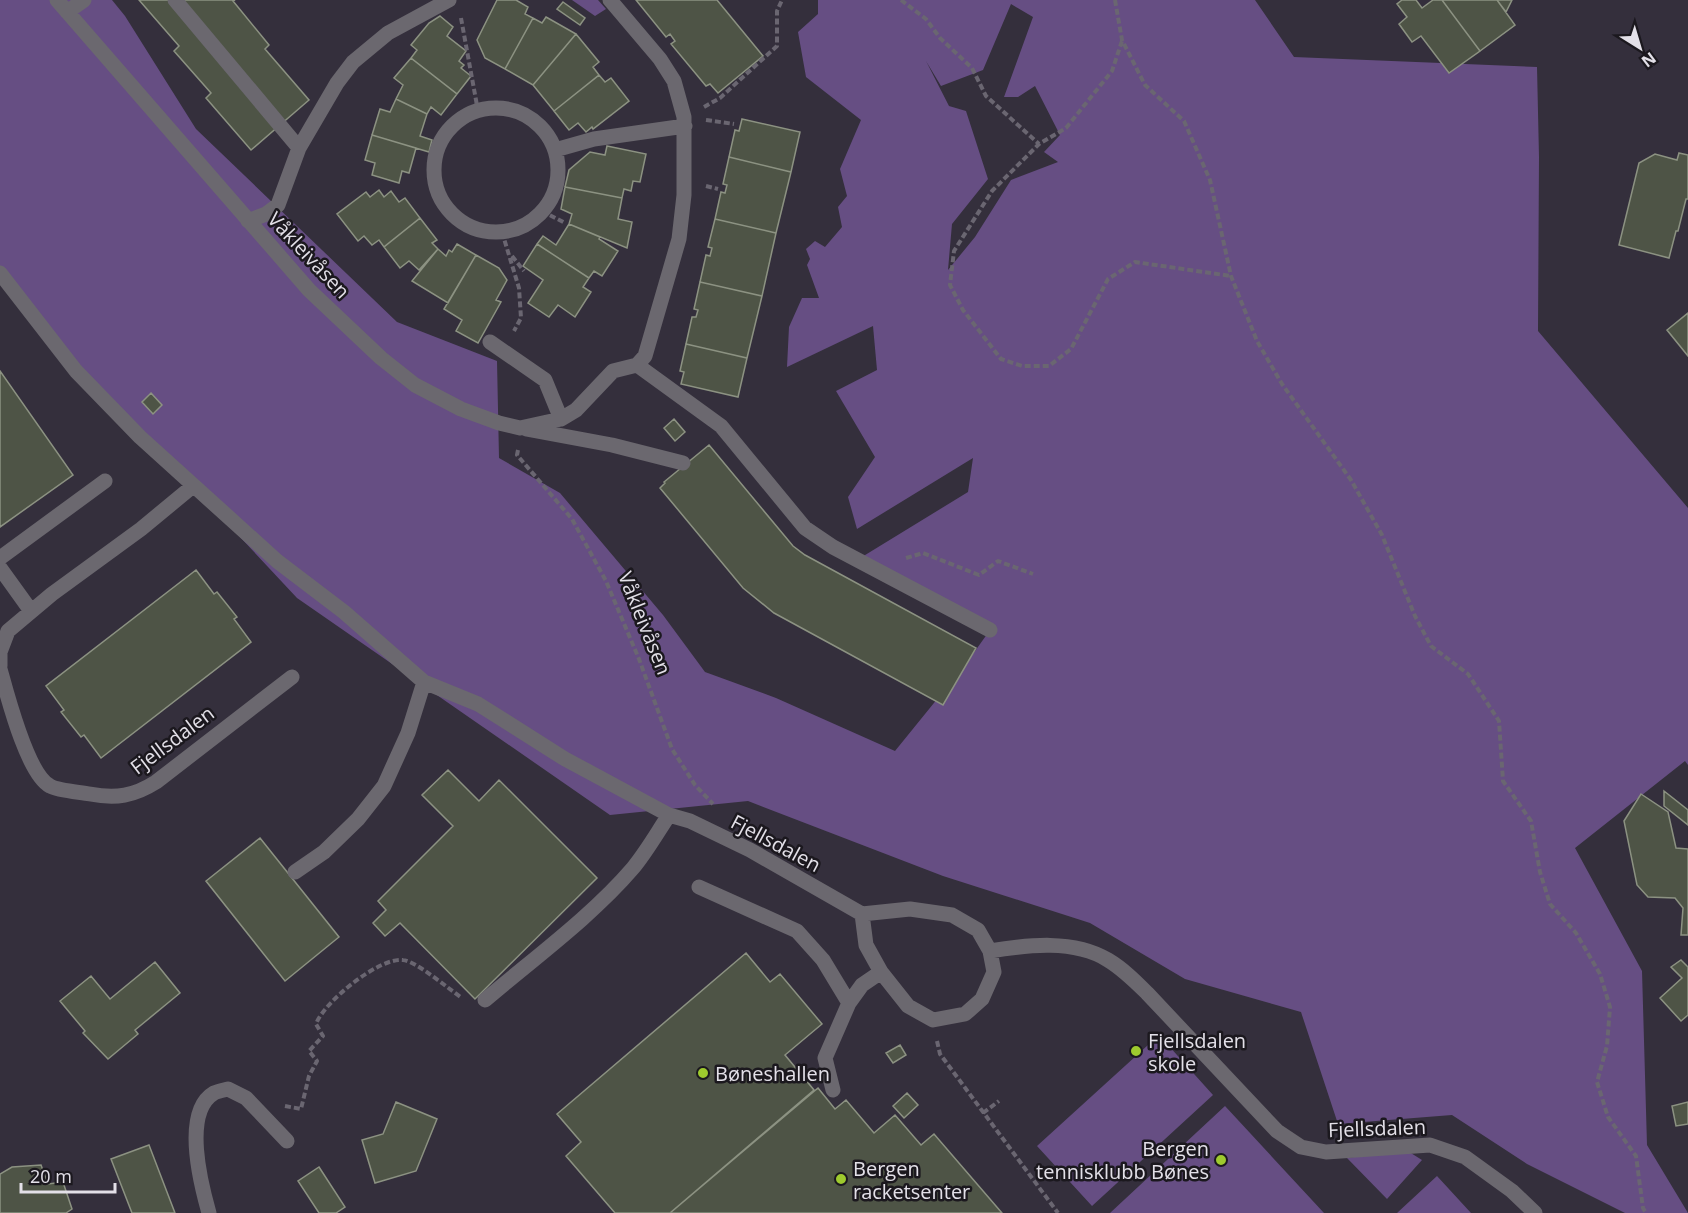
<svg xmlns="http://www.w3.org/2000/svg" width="1688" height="1213" font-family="'Open Sans',sans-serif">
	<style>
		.green { fill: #664e83; fill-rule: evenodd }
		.building { fill: #4e5446; stroke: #8c9282; stroke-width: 1.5 }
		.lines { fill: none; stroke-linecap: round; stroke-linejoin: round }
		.path { stroke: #6a6671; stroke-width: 4; stroke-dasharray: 6 3; stroke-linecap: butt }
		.minor { stroke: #6b686f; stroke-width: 15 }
		.poi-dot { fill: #9eca2e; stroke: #1b181e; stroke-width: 2 }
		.labels { text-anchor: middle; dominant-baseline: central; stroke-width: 5; stroke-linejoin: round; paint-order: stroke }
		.street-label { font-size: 20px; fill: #e3e0e8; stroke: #1b181e }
		.poi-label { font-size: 20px; fill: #e3e0e8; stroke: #1b181e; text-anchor: start }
	</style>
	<rect width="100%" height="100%" fill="#342f3c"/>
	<!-- green -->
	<path class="green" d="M0 0H112L125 16 196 129 397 322 497 361 499 458 560 493 663 615 705 672 776 698 895 751 968 661 990 630 857 560 968 492 973 458 857 529 848 497 875 457 836 391 877 370 873 326 787 367 789 327 802 298H819L807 265 810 259 806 249 815 241 825 247 842 227 838 207 847 196 840 169 861 120 806 77 798 32 818 14V0H1255L1294 57 1537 67 1539 157 1538 331 1688 508V765L1685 761 1575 848 1642 971 1647 1145 1688 1213H1625L1527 1164 1452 1115 1338 1124 1301 1012 1185 979 1090 923 943 876 748 801 610 815 297 598 0 280ZM1011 4 1033 17 1004 97H1018L1035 86 1060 135 1044 152 1058 162 1011 180 975 237 948 270 952 224 988 179 966 111 949 106 926 61 941 86 983 70Z
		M572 0H598L606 9 595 16Z
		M1159 1035 1213 1095 1092 1206 1037 1146Z
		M1225 1106 1324 1213H1110Z
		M1406 1150 1422 1160 1387 1199 1347 1158Z
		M1437 1176 1471 1213H1397Z"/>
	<!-- building -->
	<path class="building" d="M139 0H235L233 1 269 45 265 49 309 100 251 150 206 98 211 93 174 51 179 46Z
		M497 0H516L528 7 525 14 533 18 505 69 485 58 477 40Z
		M636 0H717L763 56 718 93 710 84 706 86 671 44 675 41 670 34 666 37Z
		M1402 0H1416L1422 8 1433 0H1442L1480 51 1449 73 1421 36 1412 42 1399 24 1407 17 1397 4Z
		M1442 0H1497L1515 25 1480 51Z
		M1497 0H1512L1506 12Z
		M563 2 585 18 580 25 557 9Z
		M440 16 453 27 447 36 466 51 459 61 464 65 461 68 471 76 457 94 411 58 417 50 411 45 429 23Z
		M546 17 576 34 533 85 505 69 533 18 542 23Z
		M576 34 599 62 593 67 599 75 554 111 533 85Z
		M411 58 457 94 441 115 431 107 427 114 396 99 403 85 394 78Z
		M599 75 605 82 611 78 629 101 593 129 592 127 586 132 578 123 569 130 554 111Z
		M396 99 427 114 420 136 432 140 429 152 372 135 380 109 390 112Z
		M742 119 800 132 791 172 729 157 735 130 739 131Z
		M372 135 416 148 409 173 402 171 399 183 372 175 375 163 365 160Z
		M607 146 646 154 640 182 633 181 631 191 624 189 622 198 565 187 569 170 590 152 605 155Z
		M1679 153 1688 155V199H1686L1678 231H1676L1669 258 1619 245 1639 163 1655 154 1677 160Z
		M729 157 791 172 776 233 715 219 721 192 725 193 727 185 723 184Z
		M565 187 622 198 618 219 632 222 627 248 569 224 572 214 561 209Z
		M379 190 384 197 391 191 399 202 405 198 420 218 384 247 379 240 372 245 364 236 358 241 337 214 366 192 370 197Z
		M420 218 437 240 432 243 438 249 419 270 409 261 400 268 384 247Z
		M715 219 776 233 762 296 700 282 706 255 710 256 712 248 708 247Z
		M569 224 600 237 599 239 618 251 602 276 594 271 589 278 537 244 543 236 556 245Z
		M457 244 476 255 448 303 412 281 438 249 446 256 449 250 452 252Z
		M537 244 589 278 583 287 591 292 575 317 558 305 549 317 528 303 543 280 523 266Z
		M476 255 499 268 507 280 496 300 501 302 478 343 456 331 462 320 444 309Z
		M700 282 762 296 747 358 686 344 692 317H696L698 310 694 309Z
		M1688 313V356L1667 330Z
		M686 344 747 358 738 397 681 384 684 372 680 371Z
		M0 371 73 475 0 527Z
		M151 393 162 405 153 414 142 402Z
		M674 419 685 432 675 441 664 428Z
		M709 445 793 546 805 555 976 648 943 705 774 613 743 588 660 488 665 483 664 482Z
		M196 570 214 594 217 592 237 617 234 619 251 642 101 758 84 735 81 737 61 712 64 710 46 686Z
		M448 770 479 801 499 780 597 878 475 999 400 923 385 936 373 923 386 910 378 901 453 826 422 795Z
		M1664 791 1688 810V825L1664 806Z
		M1641 794 1668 812 1676 848 1688 849V935H1681L1683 908 1675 898 1648 897 1637 885 1624 821Z
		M260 838 339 937 285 981 206 881Z
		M746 953 770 982 780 974 822 1024 785 1055 814 1090 670 1213H615L566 1156 581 1142 557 1114Z
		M1681 960 1688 967V1015L1681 1021 1660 998 1682 978 1671 967Z
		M155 962 180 993 135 1030 138 1034 108 1059 83 1033 85 1031 60 1001 91 976 110 999Z
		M900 1045 906 1055 893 1063 886 1053Z
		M818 1088 835 1109 846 1100 874 1133 895 1115 921 1145 934 1134 1002 1213H670Z
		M907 1093 918 1105 904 1118 893 1106Z
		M396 1102 437 1119 416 1171 375 1183 362 1140 383 1134Z
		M1688 1102V1124L1676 1126 1672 1106Z
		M149 1145 175 1213H132L111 1159Z
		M41 1165 48 1184 63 1182 72 1209 66 1213H0V1174L12 1167Z
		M319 1167 345 1207 336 1213H319L298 1181Z"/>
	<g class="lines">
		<!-- path -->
		<path class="path" d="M901 0 926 19 940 38 972 68 986 96 1039 144
			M1115 0 1122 40 1145 85 1184 121 1210 180 1231 276 1257 341 1282 384 1351 480 1382 535 1415 616 1431 646 1468 674 1499 721 1503 781 1531 821 1540 872 1550 904 1576 933 1600 974 1610 1007 1607 1046 1597 1082 1608 1117 1636 1156 1643 1208 1646 1213
			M461 18 478 111
			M1122 41 1112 71 1066 128 1039 144 992 191 954 251 950 285 963 310 1001 359 1022 366H1049L1071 349 1108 279 1135 262 1231 276
			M704 107 720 98 777 46V11L782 0
			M706 120 734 124
			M706 186 718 189
			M542 211 565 223
			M502 232 519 288 521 318 514 331
			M512 256 524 271
			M518 450 517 455 572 519 606 581 639 659 672 749 695 785 713 804
			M906 558 923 553 979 575 998 561 1033 574
			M937 1041 940 1054 1058 1213
			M285 1106 301 1109 309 1076 317 1061 309 1051 323 1036 316 1024C324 1002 379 957 403 960 416 961 450 990 462 998
			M983 1113 999 1101"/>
		<!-- minor -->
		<path class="minor" d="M57 0 309 290 381 358 415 385 461 409 499 423 520 428 561 419 576 410 613 371 637 365 645 356 679 239 684 195V117L674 81 660 59 610 0
			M175 0 299 148
			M67 12 84 0
			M434 170a62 62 0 1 1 124 0a62 62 0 1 1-124 0Z
			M555 150 594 139 685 126
			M248 221 266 214 278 205 299 148 337 83 353 62 388 33 449 0
			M0 273 76 371 140 437 277 561 344 612 424 682 478 704 565 759 669 815 690 821 750 850 862 914 910 909 952 915 978 930 990 951 994 972 982 999 965 1014 933 1020 908 1006 881 972 866 945 862 914
			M490 342 545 380 561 419
			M637 365 721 426 805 528 833 547 990 630
			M526 429 612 445 683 463
			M0 558 105 481
			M0 568 31 611
			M0 666V652L8 631 52 594 141 529 193 486
			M0 669C7 694 27 774 50 786 59 791 80 792 90 794 116 799 134 796 156 782L292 677
			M295 872 324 852 358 819 384 786 408 733 424 682
			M699 887 797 931 823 960 849 1003
			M990 951C1027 945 1074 939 1108 960 1123 969 1135 981 1147 993L1277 1131 1301 1147 1326 1152 1430 1145 1465 1157 1512 1191 1535 1213
			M485 1000C533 959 592 916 633 868 647 851 657 833 669 815
			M833 1090 825 1058 849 1003 862 985 881 972
			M209 1213C201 1185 182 1112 214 1093 218 1091 224 1090 228 1089L246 1098 287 1141"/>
	</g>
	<!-- markers -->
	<g class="poi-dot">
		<circle cx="1136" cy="1051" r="6"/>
		<circle cx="703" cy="1073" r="6"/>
		<circle cx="1221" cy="1160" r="6"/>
		<circle cx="841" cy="1179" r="6"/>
	</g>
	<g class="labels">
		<!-- street labels -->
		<g class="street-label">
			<text transform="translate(309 255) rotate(47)">Våkleivåsen</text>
			<text transform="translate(645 623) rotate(68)">Våkleivåsen</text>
			<text transform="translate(172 740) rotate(-37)">Fjellsdalen</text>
			<text transform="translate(776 843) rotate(28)">Fjellsdalen</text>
			<text transform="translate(1377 1128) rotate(-2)">Fjellsdalen</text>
		</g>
		<!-- poi labels -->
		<g class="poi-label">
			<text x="1148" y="1040">Fjellsdalen<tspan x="1148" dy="23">skole</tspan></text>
			<text x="715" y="1073">Bøneshallen</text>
			<text x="1209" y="1148" text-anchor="end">Bergen<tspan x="1209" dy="23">tennisklubb Bønes</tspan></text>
			<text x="853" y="1168">Bergen<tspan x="853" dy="23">racketsenter</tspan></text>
		</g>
	</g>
	<!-- north arrow -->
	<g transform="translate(1640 48) rotate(143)" stroke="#1b181e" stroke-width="4.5" paint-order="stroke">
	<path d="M0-4.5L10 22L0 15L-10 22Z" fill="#e3e0e8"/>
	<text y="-9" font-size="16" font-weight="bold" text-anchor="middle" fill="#e3e0e8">N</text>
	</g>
	<!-- scale -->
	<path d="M21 1183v9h94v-9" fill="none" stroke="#e3e0e8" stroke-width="3"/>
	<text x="30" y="1183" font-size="18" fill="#e3e0e8" stroke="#1b181e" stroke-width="4.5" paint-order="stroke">20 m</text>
</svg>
